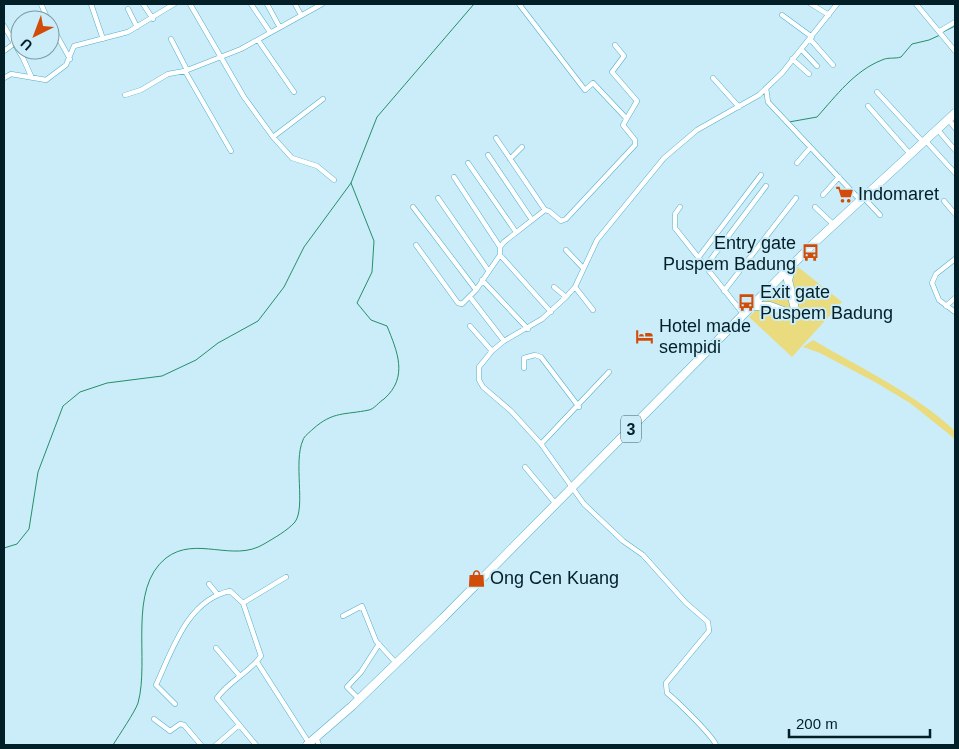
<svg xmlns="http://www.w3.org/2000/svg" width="959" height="749" font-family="Helvetica,sans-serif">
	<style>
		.green { fill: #eadb7e }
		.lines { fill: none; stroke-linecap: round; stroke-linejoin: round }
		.stream { stroke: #258e68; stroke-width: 1 }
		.street-casing { stroke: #53afcb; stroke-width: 5.5 }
		.highway-casing { stroke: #53afcb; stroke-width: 9 }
		.street { stroke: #fff; stroke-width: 4.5 }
		.highway { stroke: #fff; stroke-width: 8 }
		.labels { text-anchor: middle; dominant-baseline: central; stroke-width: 4; stroke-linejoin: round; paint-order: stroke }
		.shield { fill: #cbedf9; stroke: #3e5d66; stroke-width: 1 }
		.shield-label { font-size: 16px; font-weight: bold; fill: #021f27 }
		.poi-label { font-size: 18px; fill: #021f27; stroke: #cbedf9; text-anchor: start }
	</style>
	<rect width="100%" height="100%" fill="#cbedf9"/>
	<!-- green -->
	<path class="green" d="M798 267 842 302 792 357 749 317Z
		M813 340C862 369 913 392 955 431V439L910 403 875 382 820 353 803 347Z"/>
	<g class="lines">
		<!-- stream -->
		<path class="stream" d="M943 32 955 26
			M789 122 817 117C836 96 854 71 882 60 888 57 895 59 901 57L912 44 929 40 940 35
			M4 548 17 544 29 529 38 472 63 406 80 392 107 383 162 376 196 360 218 343 258 321 284 287 304 247 351 183 377 117 474 4
			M113 745C119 735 135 712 138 703 150 660 127 589 166 558 196 535 233 563 264 544 274 538 287 531 295 522 306 507 293 462 303 440 304 436 310 432 313 429 333 411 345 415 369 410 374 409 379 402 384 399 409 377 397 351 387 326L371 320 357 303 372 272 374 241 351 183"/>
		<defs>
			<path id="street" d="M41 4 48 20
				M91 4 103 39
				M143 4 153 19
				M190 4 244 97 273 137 292 158 317 166 334 180
				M251 4 270 32
				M267 4 279 26
				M295 4 301 15
				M519 4 585 90 593 83 626 118
				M811 4 829 15
				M916 4 955 51
				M128 9 137 27
				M782 15 812 37
				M50 23 70 59
				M4 26 23 58 31 76
				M940 31 955 22
				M171 39 187 70
				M810 39 833 65
				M258 40 294 92
				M801 49 817 66
				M4 51 15 43
				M792 59 809 74
				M185 71 231 151
				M4 78 11 74 46 80 66 65 74 46 128 32 174 4
				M713 78 739 107
				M766 88 768 102 860 200
				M877 92 923 142
				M125 95 141 90 168 74 185 71 241 49 322 4
				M868 106 910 154
				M948 119 955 128
				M937 129 955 150
				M273 137 323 99
				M925 140 955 173
				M488 155 532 220
				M510 159 522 147
				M468 163 516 232
				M797 163 810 148
				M454 177 500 247
				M823 195 839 177
				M863 197 880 215
				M438 198 488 270
				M944 201 955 214
				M413 207 476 290
				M680 207 675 214V228L744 315
				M815 207 834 225
				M545 210 549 211 561 221 566 219 635 145V140L623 125 637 101 612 72 624 56 615 45
				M416 245 458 303 462 304 476 290 500 255V247L504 242 545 210 496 138
				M566 250 583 268
				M500 255 551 312
				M698 258 761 175
				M955 259 936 274 932 283 939 300 955 312
				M705 267 766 186
				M482 280 528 329
				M554 287 566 297
				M575 287 593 310
				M724 291 796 198
				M470 297 504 341
				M946 306 955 298
				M470 326 492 351
				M524 368V358L535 355 541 357 579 407
				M541 444 609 372
				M525 467 556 504
				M209 584 218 595
				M243 603 286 577
				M343 616 362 606 376 641 396 663
				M216 648 239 675
				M257 662 309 743
				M359 699 347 687 361 672 379 644
				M175 704 156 685C172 651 187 600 230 591L243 603 261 656C251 671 228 682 217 698L256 745
				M154 719 170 731 180 724 184 725 201 745
				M316 737 319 745
				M216 745 239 725
				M716 745C712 735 677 701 667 693L666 683 709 631 708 622 686 603 643 555 623 541 584 504 541 444 511 411 483 387 479 380V367L492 351 504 341 542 319 566 297 575 287 597 240 664 158 697 130 759 95 782 73 837 4"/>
			<path id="highway" d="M792 267 788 280 794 305
				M753 306H770L786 312
				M307 745 352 706 443 618 812 245 955 113"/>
		</defs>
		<!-- street casing -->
		<use href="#street" class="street-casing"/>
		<!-- highway casing -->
		<use href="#highway" class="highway-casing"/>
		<!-- street -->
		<use href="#street" class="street"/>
		<!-- highway -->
		<use href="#highway" class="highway"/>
	</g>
	<!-- icons -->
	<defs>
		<symbol id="supermarket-bare" viewBox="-9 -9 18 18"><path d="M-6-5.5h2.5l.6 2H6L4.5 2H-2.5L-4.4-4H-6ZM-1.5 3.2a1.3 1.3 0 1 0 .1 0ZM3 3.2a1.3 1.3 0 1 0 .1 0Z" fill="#d14c09" stroke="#cbedf9" stroke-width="2.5" paint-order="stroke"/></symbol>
		<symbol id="bus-bare" viewBox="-9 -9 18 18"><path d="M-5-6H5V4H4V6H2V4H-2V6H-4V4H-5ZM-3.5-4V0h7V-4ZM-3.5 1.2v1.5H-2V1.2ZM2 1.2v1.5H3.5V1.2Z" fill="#d14c09" stroke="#cbedf9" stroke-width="2.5" paint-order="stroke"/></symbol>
		<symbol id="hotel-bare" viewBox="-9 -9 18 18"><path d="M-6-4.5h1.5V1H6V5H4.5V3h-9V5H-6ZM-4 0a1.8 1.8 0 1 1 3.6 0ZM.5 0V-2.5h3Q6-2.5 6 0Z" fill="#d14c09" stroke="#cbedf9" stroke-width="2.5" paint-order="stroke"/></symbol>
		<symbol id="shop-bare" viewBox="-9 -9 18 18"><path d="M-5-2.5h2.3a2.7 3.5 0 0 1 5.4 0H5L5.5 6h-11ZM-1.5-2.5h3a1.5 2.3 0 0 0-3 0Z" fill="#d14c09" stroke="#cbedf9" stroke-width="2.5" paint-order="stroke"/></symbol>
	</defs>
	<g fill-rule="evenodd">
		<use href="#supermarket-bare" x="832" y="182" width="25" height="25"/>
		<use href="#bus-bare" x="798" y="240" width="25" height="25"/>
		<use href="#bus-bare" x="734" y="290" width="25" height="25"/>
		<use href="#hotel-bare" x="632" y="324" width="25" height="25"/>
		<use href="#shop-bare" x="464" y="566" width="25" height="25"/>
	</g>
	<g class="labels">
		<!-- shield labels -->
		<rect class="shield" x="621" y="415.5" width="20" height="27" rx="4"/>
		<g class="shield-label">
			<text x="631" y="429">3</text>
		</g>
		<!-- poi labels -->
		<g class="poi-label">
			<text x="858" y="194">Indomaret</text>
			<text x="796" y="243" text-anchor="end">Entry gate<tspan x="796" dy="21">Puspem Badung</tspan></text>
			<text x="760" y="292">Exit gate<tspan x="760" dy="21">Puspem Badung</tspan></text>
			<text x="659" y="326">Hotel made<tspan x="659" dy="21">sempidi</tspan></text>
			<text x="490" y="578">Ong Cen Kuang</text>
		</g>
	</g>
	<!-- border -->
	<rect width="959" height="749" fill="none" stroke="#021f27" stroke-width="10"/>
	<!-- north arrow -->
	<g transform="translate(35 35) rotate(222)"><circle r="24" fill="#cbedf9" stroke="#7b9ba5"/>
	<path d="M0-4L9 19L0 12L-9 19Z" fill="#d14c09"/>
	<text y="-8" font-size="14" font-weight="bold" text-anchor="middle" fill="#021f27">U</text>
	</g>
	<!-- scale -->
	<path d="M789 729v8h141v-8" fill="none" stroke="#021f27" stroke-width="2.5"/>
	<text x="796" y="729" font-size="15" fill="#021f27" stroke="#cbedf9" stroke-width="4" paint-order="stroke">200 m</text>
</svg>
